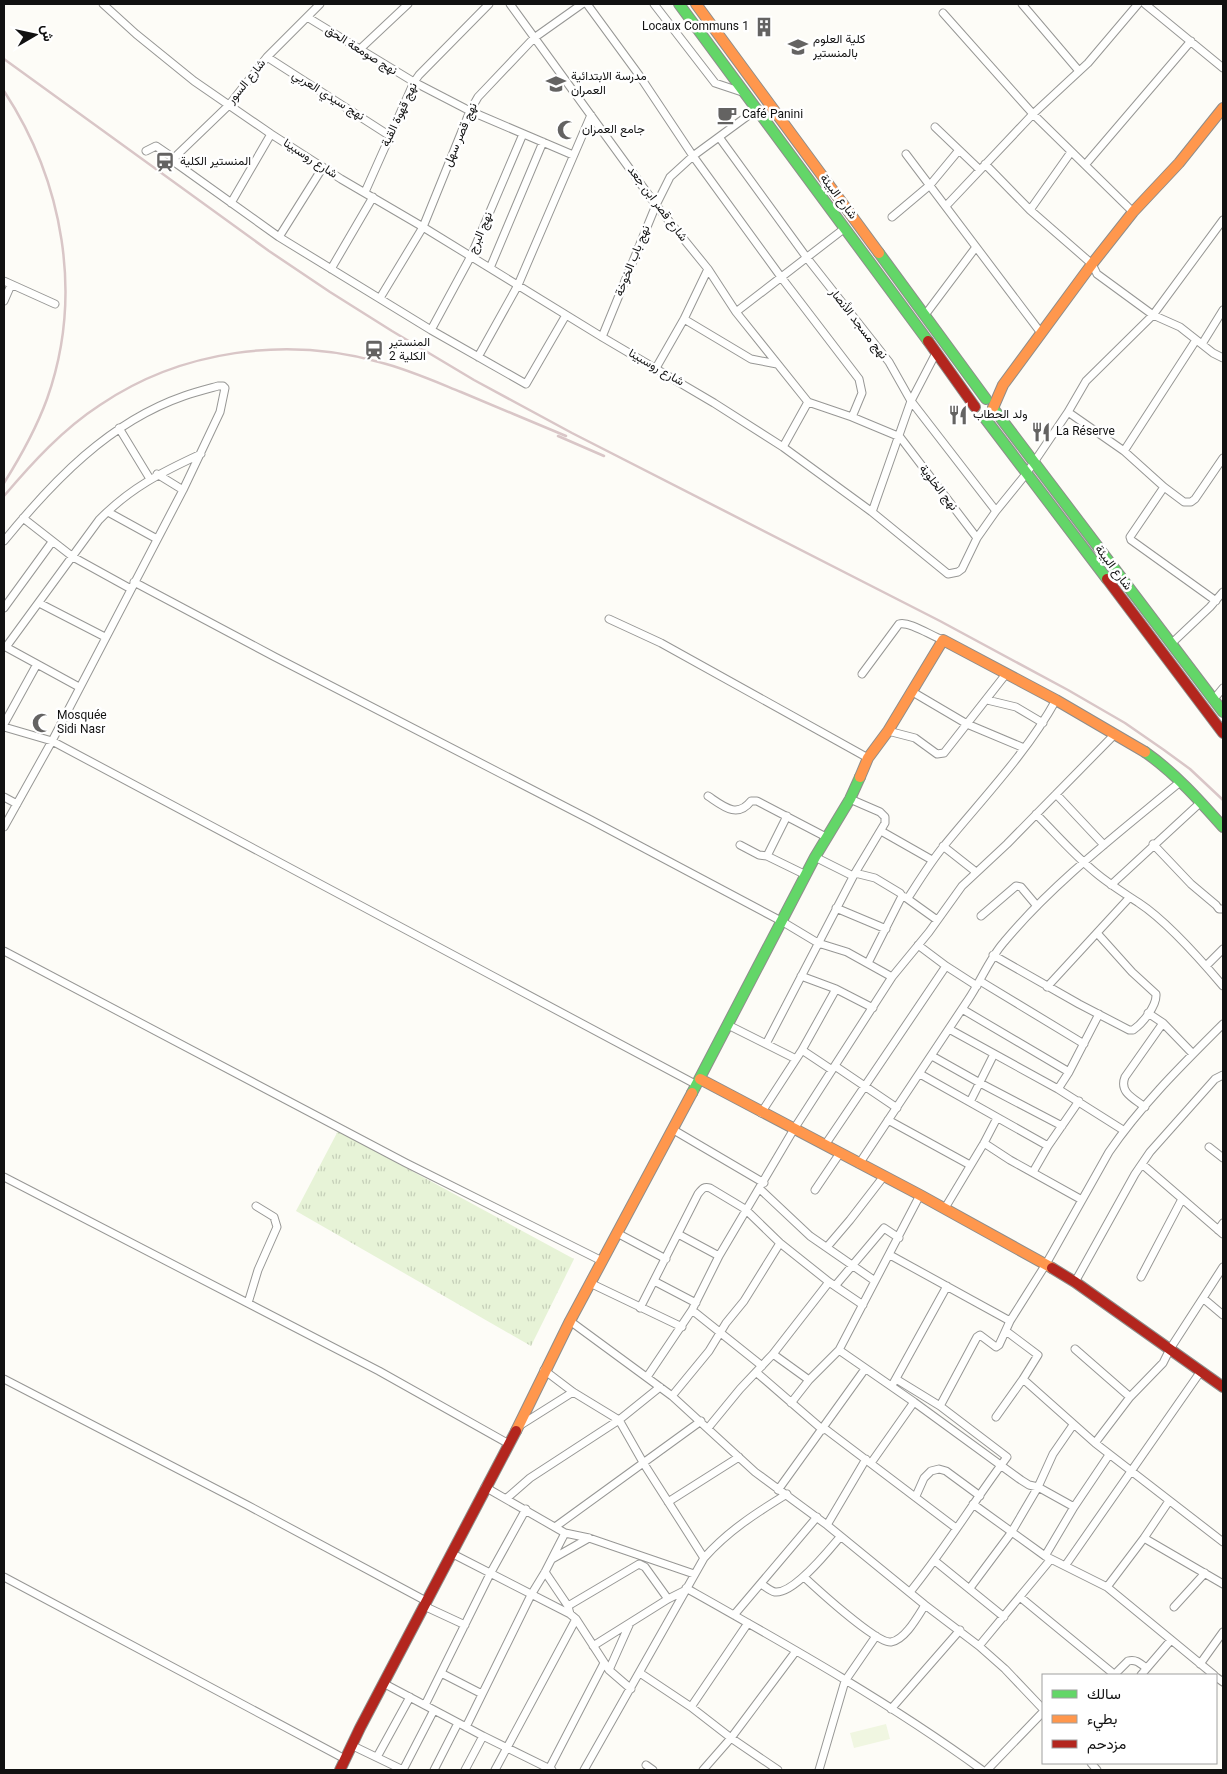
<svg xmlns="http://www.w3.org/2000/svg" width="1227" height="1774" font-family="Georgia,Vazirmatn,serif">
	<style>
		.grass { fill: url(#grass-tufts) }
		.pitch { fill: #f0f6e1 }
		.lines { fill: none; stroke-linecap: round; stroke-linejoin: round }
		.street-casing { stroke: #979795; stroke-width: 9 }
		.fast-casing { stroke: #8e8d8b; stroke-width: 12 }
		.slow-casing { stroke: #8e8d8b; stroke-width: 12 }
		.jam-casing { stroke: #8e8d8b; stroke-width: 12 }
		.street { stroke: #fffffe; stroke-width: 7 }
		.fast { stroke: #63d668; stroke-width: 10 }
		.slow { stroke: #ff974d; stroke-width: 10 }
		.jam { stroke: #b3261e; stroke-width: 10 }
		.rail { stroke: #d9c6c7; stroke-width: 2.5 }
		.labels { text-anchor: middle; dominant-baseline: central; stroke-width: 5; stroke-linejoin: round; paint-order: stroke }
		.poi-label { font-size: 12px; fill: #111; stroke: #fff; text-anchor: start }
		.street-label { font-size: 12px; fill: #111; stroke: #fff }
	</style>
	<defs>
		<pattern id="grass-tufts" width="24" height="20" patternUnits="userSpaceOnUse" patternTransform="scale(1.25)"><rect width="24" height="20" fill="#e7f3d7"/><path d="M3 7l-1-3M5 7V3M7 7l1-3M15 17l-1-3M17 17v-4M19 17l1-3" fill="none" stroke="#c5cfb8"/></pattern>
	</defs>
	<rect width="100%" height="100%" fill="#fdfcf7"/>
	<!-- grass -->
	<path class="grass" d="M338 1131 574 1259 531 1346 296 1211Z"/>
	<!-- pitch -->
	<path class="pitch" d="M886 1724 890 1739 854 1748 850 1733Z"/>
	<g class="lines">
		<defs>
			<path id="street" d="M103 4 136 34 194 81 271 134 341 179 423 227 602 337 714 403 783 447 872 512 948 574 958 572 962 569 977 538 996 511 1026 474 1068 412 1086 381 1153 315 1223 220
				M510 4 656 205 708 269 736 312 808 402
				M587 4 639 75 693 156 781 277 859 379 862 393 852 417
				M654 4 715 83 745 93
				M1022 4 1079 71
				M1145 4 1223 68
				M943 13 1033 114 1133 212
				M307 17 414 82 470 111 573 155
				M359 50 408 4
				M267 57 390 136
				M935 127 980 170
				M719 137 807 258 889 362 911 401 996 511
				M146 151 156 146 175 159 177 164 279 237 431 330 526 384 566 315
				M906 154 1041 333
				M175 159 176 156 229 105 267 57 320 4
				M985 164 1030 210 1092 264 1097 274 1153 315 1180 327 1213 353 1223 358
				M1085 165 1191 41
				M365 192 414 82 419 75 489 4
				M231 203 271 134
				M946 206 1033 114 1088 63 1138 4
				M1030 210 1071 152
				M892 217 930 185 959 150
				M279 237 323 167
				M490 268 543 142
				M331 269 373 197
				M4 281 55 304
				M380 298 423 227 470 111 478 97 534 38 582 4
				M4 301 11 285
				M736 312 845 228
				M925 315 976 247
				M684 319 751 359 777 364
				M431 330 471 256 523 134
				M602 337 656 205 670 177 693 156 757 109
				M1202 344 1223 310
				M478 357 518 285 591 115
				M656 368 684 319 708 269
				M808 402 852 417 900 437 977 538
				M1068 412 1124 451 1164 487 1184 502H1191L1195 499 1223 458
				M119 428 150 479
				M783 447 808 402
				M1124 451 1196 340
				M157 474 183 490
				M1164 487 1130 537 1131 540 1216 601
				M108 512 157 539
				M872 512 911 401 936 353
				M23 518 73 557 131 589
				M4 541C53 481 109 422 184 396 195 392 207 389 218 386H223L225 388 220 412 183 490 52 741 4 827
				M134 582 275 657 591 820 783 922 818 943 847 952 892 977
				M39 603 105 637
				M4 608 52 542
				M609 619 661 643 868 758
				M1172 643 1210 607 1223 592
				M4 646 79 687
				M6 647 99 520C130 488 162 472 201 454
				M862 674 899 624C910 621 931 636 943 640
				M911 691 967 724 1024 748
				M1214 699 1223 688
				M987 700 1016 707 1043 723
				M4 724 37 664
				M4 727 52 741 697 1085
				M888 731 915 738 937 754 944 753 1006 674
				M1056 794 1104 845
				M708 796C723 806 737 819 751 801H757L826 837
				M4 797 17 804
				M1036 814C1056 834 1074 855 1096 873 1109 884 1124 893 1139 903 1168 922 1201 960 1223 986
				M881 831 932 860
				M1153 844 1191 884 1216 905 1219 909H1223
				M740 845 759 855 767 856 806 875
				M943 846 976 872
				M767 856 787 816
				M815 857 853 876
				M855 873 875 878 900 893 902 896 868 963
				M1111 885 1201 802
				M905 897 937 920
				M908 898C919 881 930 863 943 847 982 799 1026 754 1056 700
				M836 908 886 929
				M981 916 1016 886 1021 887 1037 906
				M918 945 946 966 977 986
				M4 951 406 1163 602 1261
				M993 955 1079 1004 1129 1030H1133C1142 1024 1157 1006 1156 994L1132 972 1097 933
				M1206 966 1223 949
				M801 976 836 989 873 1008
				M980 981 1084 1044
				M1047 987 1129 898
				M962 1009 1069 1072
				M1148 1013 1163 1023 1193 1054
				M728 1025 796 1059
				M949 1029 1058 1089 1123 1130
				M766 1044 855 873 885 823V817L880 812 850 799
				M802 1050 832 1070
				M932 1056 980 1083 1062 1126
				M835 1066 897 1108
				M920 1074 1048 1146
				M1058 1089 1069 1072 1099 1014
				M970 1102 994 1054
				M1145 1107C1133 1098 1119 1092 1125 1077L1163 1023
				M761 1113 802 1050 836 989
				M888 1120 970 1165
				M672 1129 764 1183
				M984 1143 1010 1160 1082 1200
				M825 1145 946 966
				M1209 1147 1223 1158
				M859 1164C895 1109 932 1055 968 1000 981 981 989 959 1004 942 1054 882 1120 832 1180 782
				M1142 1164 1223 1234
				M1033 1172 1048 1146 1079 1101
				M4 1177 379 1371 509 1444
				M760 1189 810 1236 875 1281
				M815 1190 840 1153
				M945 1208 984 1143 997 1118
				M1218 1230 1223 1223
				M617 1233 666 1259
				M678 1234 719 1256
				M827 1247 850 1220 884 1176
				M890 1255 1010 1321
				M1141 1277 1182 1199
				M654 1281 696 1303
				M1075 1282 1135 1174 1150 1152 1215 1079 1223 1075
				M590 1283 682 1327
				M835 1286 884 1228 899 1238
				M1204 1299 1223 1315
				M248 1303 258 1270 277 1227 274 1217 256 1206
				M640 1308 698 1194C702 1189 704 1186 710 1188L745 1209 780 1243 829 1282 863 1305
				M692 1310 762 1366
				M570 1321 672 1396 755 1472 827 1525 925 1605 979 1646 1005 1669 1043 1709
				M1006 1331 1038 1355 1023 1379 1095 1443 1223 1542
				M1075 1349 1130 1397
				M839 1350 914 1402 1021 1480 1029 1485 1038 1487 1074 1507
				M773 1354 809 1380
				M544 1370 573 1392 619 1420 644 1464 704 1558
				M756 1372 823 1430
				M647 1377 692 1310 719 1256 794 1129 892 977 929 932 962 886 1007 844 1115 734
				M4 1379 247 1505 426 1601
				M896 1379 940 1406 1007 1457C974 1501 945 1549 910 1592
				M894 1382 947 1286
				M672 1396 709 1351 726 1323 744 1301 780 1243
				M791 1403 809 1380 839 1350 920 1195
				M940 1406 977 1337 980 1335 996 1347 999 1345 1010 1321 1046 1264 1109 1152C1141 1105 1183 1064 1223 1024
				M996 1417 1023 1379
				M519 1426 573 1392
				M708 1428 740 1389 773 1354 829 1282
				M824 1428 956 1528
				M1095 1443 1130 1397 1163 1363 1170 1349 1223 1267
				M871 1463 914 1402
				M485 1487 565 1533 589 1538 694 1574
				M778 1490 865 1369
				M916 1496 924 1478 931 1471 939 1469 946 1471 980 1496
				M507 1498 530 1478 619 1420 660 1387
				M668 1502 739 1457
				M973 1504 1045 1556 1107 1587 1214 1675
				M827 1525 866 1459
				M555 1527 701 1421
				M1144 1538 1223 1584
				M451 1553 570 1614
				M1045 1556 1074 1507 1109 1455
				M552 1559 589 1538
				M935 1561 1004 1617
				M1065 1566 1201 1371
				M545 1572 568 1606 570 1614 576 1619 609 1670 631 1689
				M4 1577 345 1759
				M804 1577C817 1589 877 1644 891 1642 905 1640 918 1616 925 1605
				M761 1584C765 1586 770 1591 775 1592 794 1594 829 1550 840 1537
				M1107 1587 1144 1538 1169 1501
				M686 1588C787 1645 889 1702 982 1770
				M970 1588 1011 1533 1038 1487 1053 1454 1073 1425
				M1020 1597 1115 1675
				M424 1606 465 1625
				M568 1606 639 1564 645 1567 668 1599
				M1174 1607 1205 1573
				M734 1615 817 1517
				M593 1646 668 1599 684 1591
				M979 1646 1051 1559
				M1200 1664 1223 1632
				M609 1670 630 1623
				M441 1673 482 1694
				M640 1673 691 1707 731 1738 778 1770
				M1114 1675 1128 1661C1136 1659 1140 1663 1146 1668
				M1141 1675 1171 1640
				M1216 1677 1223 1682
				M383 1683 483 1736 552 1770
				M425 1705 490 1574 526 1509
				M691 1707 748 1623
				M891 1709 960 1630
				M466 1727 531 1595 545 1572 565 1533
				M351 1745 403 1770
				M377 1757 410 1697
				M1091 1763 1097 1770
				M646 1765 653 1770
				M549 1769 604 1663
				M403 1770 434 1710
				M434 1770 458 1723
				M465 1770 483 1736
				M495 1770 576 1619
				M584 1770 704 1558C728 1531 756 1513 787 1494
				M703 1770 731 1738 796 1651
				M819 1770 845 1681 876 1636
				M987 1770 1043 1712"/>
			<path id="fast" d="M679 4 928 341
				M879 253 986 399
				M993 408 1223 712
				M984 417 1107 579
				M1145 752C1175 773 1199 800 1223 827
				M692 1093 815 857 850 799 860 777"/>
			<path id="slow" d="M696 4 879 253
				M993 408 1003 385 1092 264 1133 212 1179 163 1223 108
				M860 777 868 758 888 731 943 640 1056 700 1145 752
				M700 1079 920 1195 1052 1268
				M516 1431 570 1321 692 1093"/>
			<path id="jam" d="M928 341 975 407
				M1107 579 1223 733
				M1052 1268 1075 1282 1223 1387
				M340 1770 360 1728 516 1431"/>
		</defs>
		<!-- street casing -->
		<use href="#street" class="street-casing"/>
		<!-- fast casing -->
		<use href="#fast" class="fast-casing"/>
		<!-- slow casing -->
		<use href="#slow" class="slow-casing"/>
		<!-- jam casing -->
		<use href="#jam" class="jam-casing"/>
		<!-- street -->
		<use href="#street" class="street"/>
		<!-- fast -->
		<use href="#fast" class="fast"/>
		<!-- slow -->
		<use href="#slow" class="slow"/>
		<!-- jam -->
		<use href="#jam" class="jam"/>
		<!-- rail -->
		<path class="rail" d="M4 59 269 251 330 292 392 331 474 380 572 433 940 621 1068 690 1125 723 1164 750 1190 769 1223 800
			M4 91C63 181 84 295 47 399 36 429 21 456 4 483
			M558 436 604 456
			M4 496C32 463 63 429 100 405 181 350 286 336 379 362 407 369 434 381 461 392 496 407 531 421 566 436"/>
	</g>
	<!-- icons -->
	<defs>
		<symbol id="building-bare" viewBox="-9 -9 18 18"><path d="M-4-6H4V6H1V3H-1V6H-4ZM-2.5-4.3h1.7v1.8h-1.7ZM.8-4.3h1.7v1.8H.8ZM-2.5-1h1.7V.8h-1.7ZM.8-1h1.7V.8H.8Z" fill="#646362" stroke="#fff" stroke-width="2.5" paint-order="stroke"/></symbol>
		<symbol id="university-bare" viewBox="-9 -9 18 18"><path d="M0-5L7-2L0 1L-7-2ZM-4 1L0 2.5L4 1V4Q0 6-4 4Z" fill="#646362" stroke="#fff" stroke-width="2.5" paint-order="stroke"/></symbol>
		<symbol id="school-bare" viewBox="-9 -9 18 18"><path d="M0-5L7-2L0 1L-7-2ZM-4 1L0 2.5L4 1V4Q0 6-4 4Z" fill="#646362" stroke="#fff" stroke-width="2.5" paint-order="stroke"/></symbol>
		<symbol id="cafe-bare" viewBox="-9 -9 18 18"><path d="M-5.5-4.5H6V0H3Q3 3.5 0 3.5H-2.5Q-5.5 3.5-5.5 0ZM3-3.2v2h1.7v-2ZM-6 4.5H4V6H-6Z" fill="#646362" stroke="#fff" stroke-width="2.5" paint-order="stroke"/></symbol>
		<symbol id="mosque-bare" viewBox="-9 -9 18 18"><path d="M3.5-4.9A6 6 0 1 0 3.5 4.9A5 5 0 1 1 3.5-4.9Z" fill="#646362" stroke="#fff" stroke-width="2.5" paint-order="stroke"/></symbol>
		<symbol id="station-bare" viewBox="-9 -9 18 18"><path d="M-3-6H3Q5-6 5-4V2Q5 4 3 4L4.5 6H3L1.5 4h-3L-3 6H-4.5L-3 4Q-5 4-5 2V-4Q-5-6-3-6ZM-3.5-4v3h7v-3ZM-3.5 1v1.5H-2V1ZM2 1v1.5H3.5V1Z" fill="#646362" stroke="#fff" stroke-width="2.5" paint-order="stroke"/></symbol>
		<symbol id="restaurant-bare" viewBox="-9 -9 18 18"><path d="M-5-6h1v4h1v-4h1v4h1v-4h1v5L-1.5 .5V6h-2V.5L-5-1ZM5-6V6H3V1.5H1.5Q1.5-4 5-6Z" fill="#646362" stroke="#fff" stroke-width="2.5" paint-order="stroke"/></symbol>
	</defs>
	<g fill-rule="evenodd">
		<use href="#building-bare" x="750" y="13" width="28" height="28"/>
		<use href="#university-bare" x="784" y="33" width="28" height="28"/>
		<use href="#school-bare" x="542" y="70" width="28" height="28"/>
		<use href="#cafe-bare" x="713" y="101" width="28" height="28"/>
		<use href="#mosque-bare" x="553" y="116" width="28" height="28"/>
		<use href="#station-bare" x="151" y="148" width="28" height="28"/>
		<use href="#station-bare" x="360" y="336" width="28" height="28"/>
		<use href="#restaurant-bare" x="944" y="401" width="28" height="28"/>
		<use href="#restaurant-bare" x="1027" y="418" width="28" height="28"/>
		<use href="#mosque-bare" x="28" y="709" width="28" height="28"/>
	</g>
	<g class="labels">
		<!-- poi labels -->
		<g class="poi-label">
			<text x="749" y="27" text-anchor="end">Locaux Communs 1</text>
			<text x="813" y="40">كلية العلوم<tspan x="813" dy="14">بالمنستير</tspan></text>
			<text x="571" y="77">مدرسة الابتدائية<tspan x="571" dy="14">العمران</tspan></text>
			<text x="742" y="115">Café Panini</text>
			<text x="582" y="130">جامع العمران</text>
			<text x="180" y="162">المنستير الكلية</text>
			<text x="389" y="343">المنستير<tspan x="389" dy="14">الكلية 2</tspan></text>
			<text x="973" y="415">ولد الحطاب</text>
			<text x="1056" y="432">La Réserve</text>
			<text x="57" y="716">Mosquée<tspan x="57" dy="14">Sidi Nasr</tspan></text>
		</g>
		<!-- street labels -->
		<g class="street-label">
			<text transform="translate(361 51) rotate(32)">نهج صومعة الحق</text>
			<text transform="translate(247 82) rotate(-51)">شارع السور</text>
			<text transform="translate(328 96) rotate(32)">نهج سيدي العربي</text>
			<text transform="translate(400 115) rotate(-65)">نهج قهوة القبة</text>
			<text transform="translate(461 135) rotate(-67)">نهج قصر سهل</text>
			<text transform="translate(310 159) rotate(33)">شارع روسبينا</text>
			<text transform="translate(838 197) rotate(53)">شارع البيئة</text>
			<text transform="translate(657 204) rotate(53)">شارع قصر ابن جعد</text>
			<text transform="translate(481 233) rotate(-67)">نهج البرج</text>
			<text transform="translate(633 261) rotate(-68)">نهج باب الخوخة</text>
			<text transform="translate(858 324) rotate(52)">نهج مسجد الأنصار</text>
			<text transform="translate(656 368) rotate(30)">شارع روسبينا</text>
			<text transform="translate(938 488) rotate(52)">نهج الخلوية</text>
			<text transform="translate(1113 568) rotate(53)">شارع البيئة</text>
		</g>
	</g>
	<!-- border -->
	<rect width="1227" height="1774" fill="none" stroke="#111111" stroke-width="10"/>
	<!-- legend -->
	<rect x="1042" y="1674" width="175" height="90" fill="#ffffff" stroke="#a0a0a0"/>
	<rect x="1052" y="1690" width="25" height="8" fill="#63d668" stroke="#a0a0a0"/>
	<text x="1087" y="1699" font-size="15" fill="#111111">سالك</text>
	<rect x="1052" y="1715" width="25" height="8" fill="#ff974d" stroke="#a0a0a0"/>
	<text x="1087" y="1724" font-size="15" fill="#111111">بطيء</text>
	<rect x="1052" y="1740" width="25" height="8" fill="#b3261e" stroke="#a0a0a0"/>
	<text x="1087" y="1749" font-size="15" fill="#111111">مزدحم</text>
	<!-- north arrow -->
	<g transform="translate(35 35) rotate(81)" stroke="#ffffff" stroke-width="4" paint-order="stroke">
	<path d="M0-4L9 19L0 12L-9 19Z" fill="#111111"/>
	<text y="-8" font-size="14" font-weight="bold" text-anchor="middle" fill="#111111">ش</text>
	</g>
</svg>
